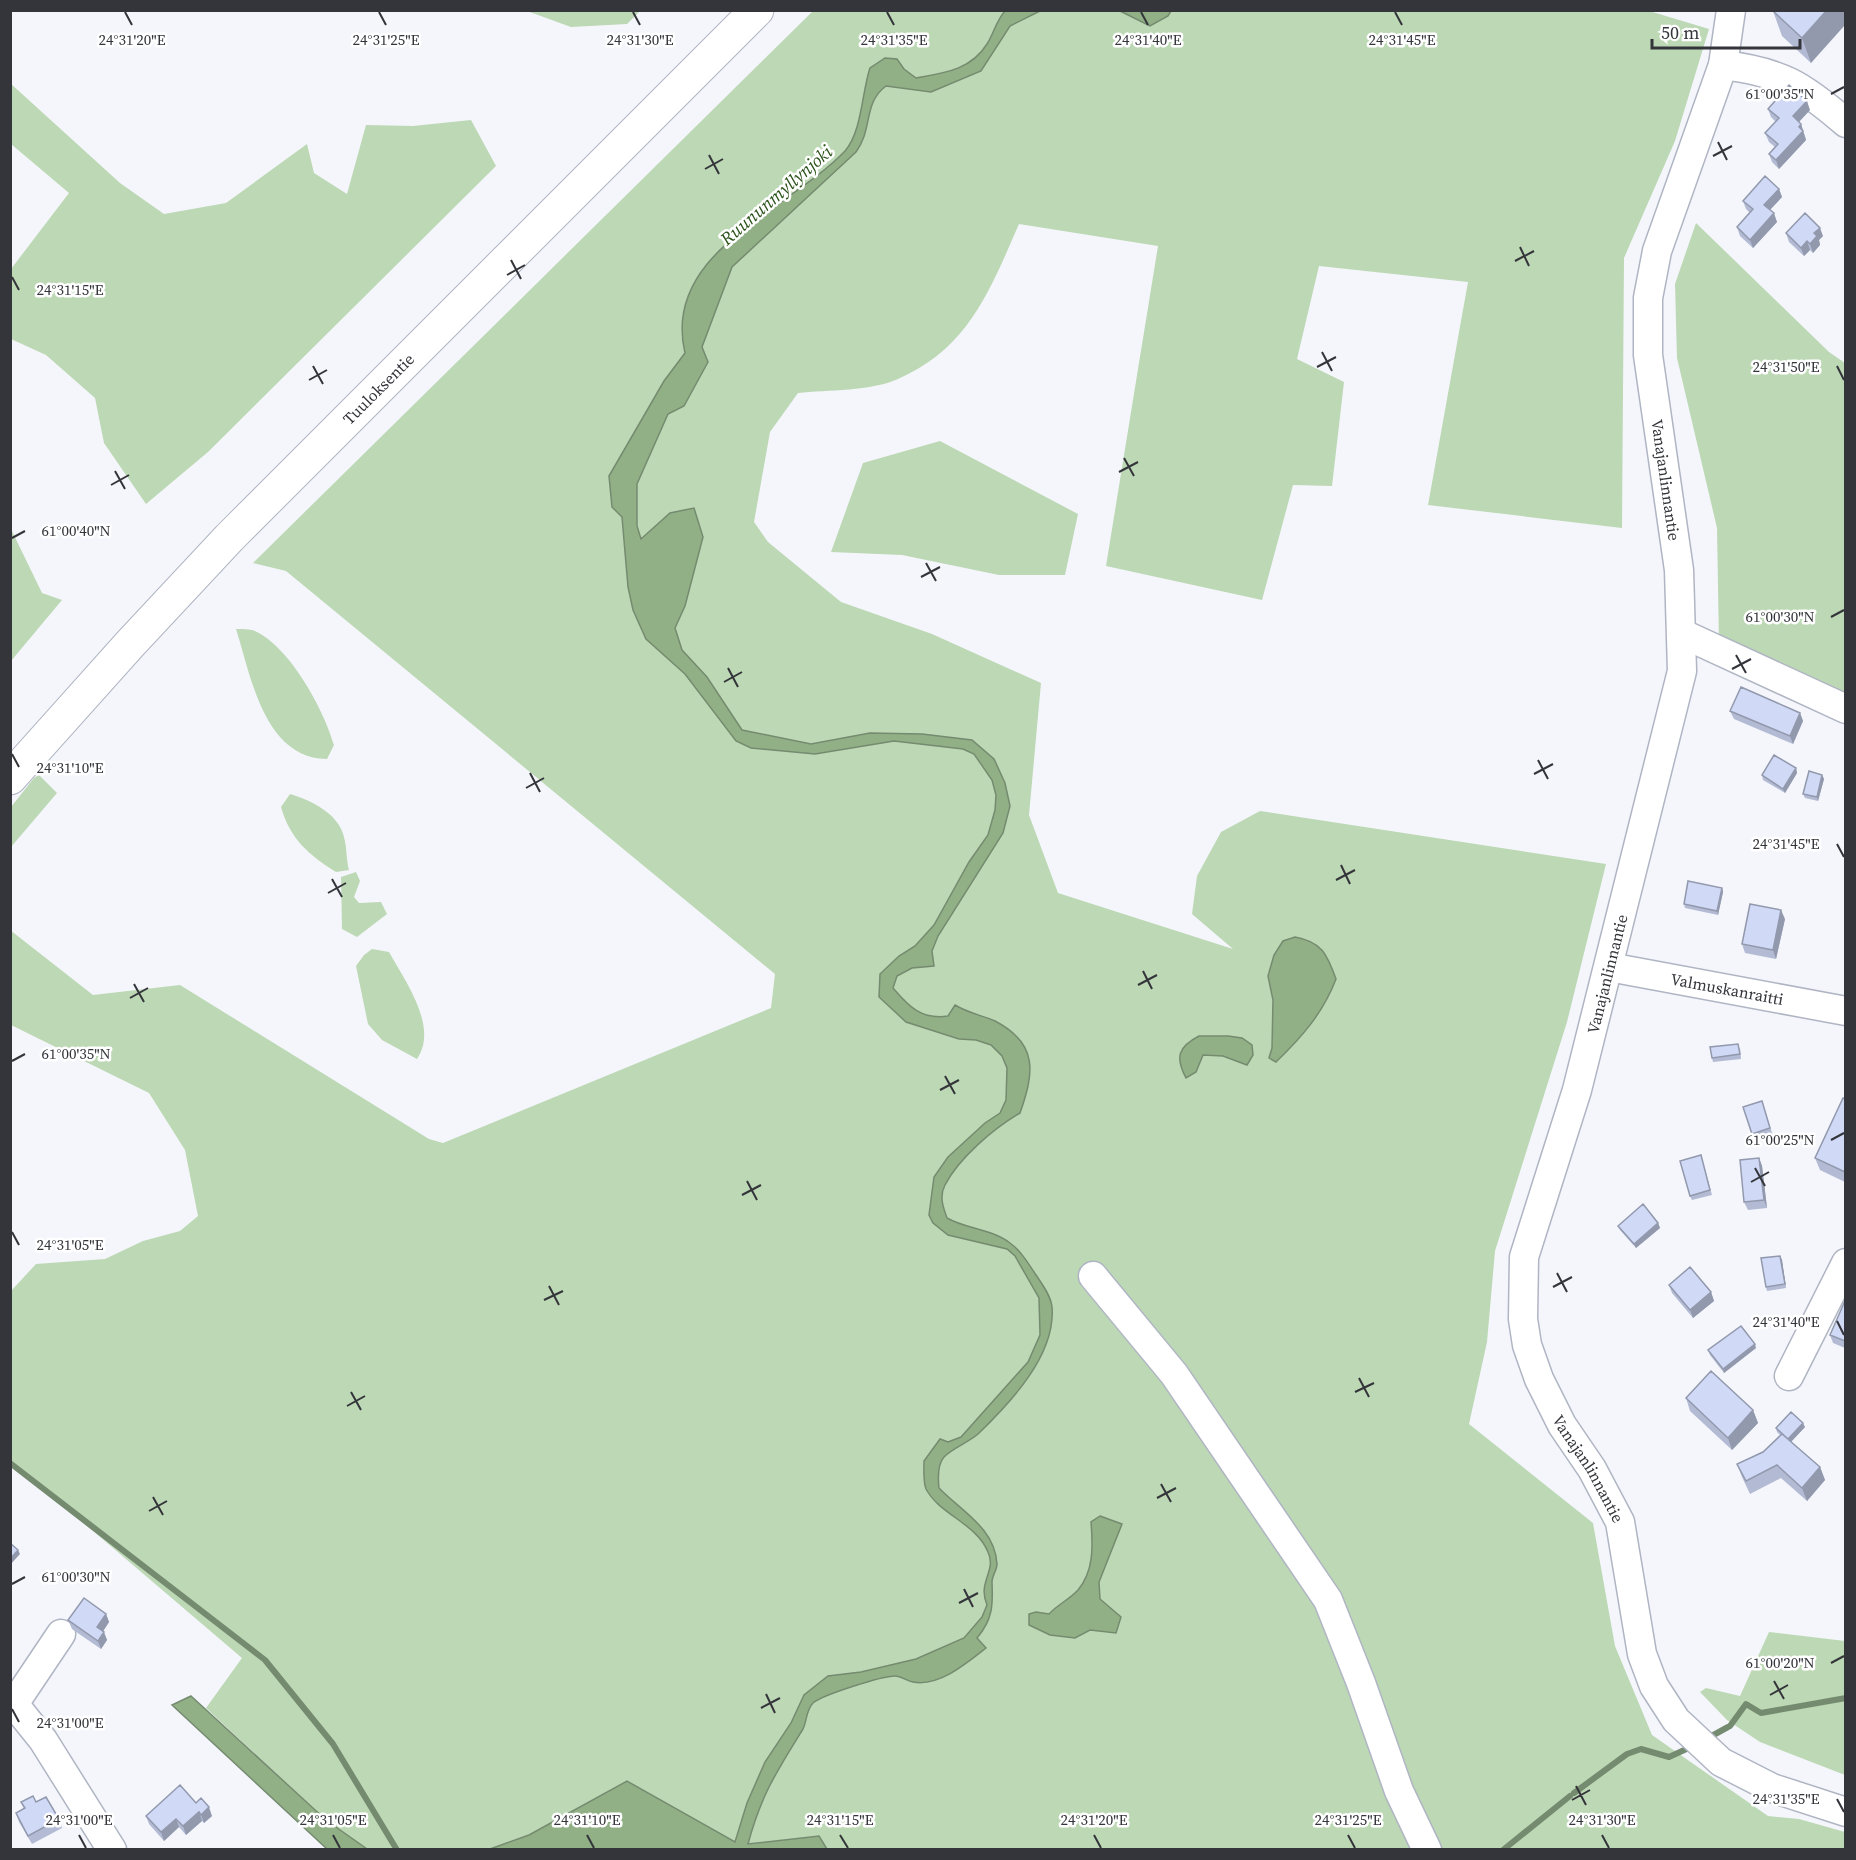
<svg xmlns="http://www.w3.org/2000/svg" width="1856" height="1860" font-family="'Source Serif 4',serif">
	<style>
		.green { fill: #bdd8b4 }
		.water { fill: #91b086; stroke: #758b70; stroke-width: 1.5 }
		.lines { fill: none; stroke-linecap: round; stroke-linejoin: round }
		.stream { stroke: #758b70; stroke-width: 6 }
		.minor-casing { stroke: #b0b5c3; stroke-width: 31 }
		.highway-casing { stroke: #b0b5c3; stroke-width: 35 }
		.minor { stroke: #fff; stroke-width: 28 }
		.highway { stroke: #fff; stroke-width: 33 }
		.wall { fill: #b3bbd4 }
		.shaded-wall { fill: #9299ad }
		.building { fill: #d0daf7; stroke: #9299ad; stroke-width: 1.5 }
		.ticks { fill: none; stroke: #34353b; stroke-width: 2 }
		.labels { text-anchor: middle; dominant-baseline: central; stroke-width: 5; stroke-linejoin: round; paint-order: stroke }
		.street-label { font-size: 16px; fill: #34353b; stroke: #fff }
		.water-label { font-size: 18px; font-style: italic; fill: #2a5218; stroke: #fff }
		.ticks-label { font-size: 15px; text-anchor: middle; fill: #34353b; stroke: #fff; stroke-width: 5; stroke-linejoin: round; paint-order: stroke }
	</style>
	<rect width="100%" height="100%" fill="#f4f6fc"/>
	<!-- green -->
	<path class="green" d="M1646 10 1709 29 1675 141 1624 258 1622 528 1428 505 1468 282 1319 266 1297 359 1344 382 1332 486 1293 485 1262 600 1106 566 1158 246 1019 224C990 290 969 348 898 379 872 391 827 390 798 393L770 432 754 522 768 542 841 602 932 634 1041 683 1029 815 1058 893 1233 949 1192 914 1197 876 1221 832 1260 811 1606 864 1567 1022 1495 1251 1487 1342 1469 1424 1593 1523 1615 1646 1652 1735 1768 1816 1799 1819 1845 1832V1849L827 1850 819 1836 740 1845 627 1781 529 1835 490 1849H367L326 1820 206 1708 242 1658 11 1461V1291L36 1264 105 1259 143 1241 180 1231 198 1216 185 1150 149 1093 11 1025 10 930 93 995 180 985 429 1139 443 1143 771 1008 775 974 286 571 253 563 813 11Z
		M527 11H640L627 24 571 27Z
		M10 83 120 183 164 214 226 203 307 144 314 173 347 194 366 125 413 126 471 120 496 166 208 452 146 504 104 443 95 398 46 355 11 339V269L69 193 11 144Z
		M1696 223 1829 352 1845 363V701L1719 644 1717 528 1677 358 1675 284Z
		M940 441 1078 514 1065 575H999L902 555 831 552 863 463Z
		M10 527 42 593 62 600 11 661Z
		M236 629C242 629 250 629 255 631 290 647 324 710 334 745L327 759C264 758 251 676 236 629Z
		M39 775 57 793 11 847V807L34 778Z
		M290 794C311 800 339 814 344 837 347 848 346 859 349 870L336 872C309 855 290 839 281 807Z
		M356 872 360 881 354 897 359 903 381 902 387 914 357 937 342 929 341 877Z
		M372 949 389 952C405 981 439 1027 417 1059L382 1040 368 1024 356 966 364 955Z
		M1769 1632 1845 1641V1775L1760 1742 1727 1720 1700 1692 1706 1688 1740 1696Z"/>
	<!-- water -->
	<path class="water" d="M1005 11H1040L1010 26 981 71 931 92 886 86C863 103 873 129 856 152L732 267 702 347 708 362 684 406 668 414 637 484V526L641 539 670 513 694 508 703 537 685 606 675 628 682 650 707 677 742 730 811 744 870 733 922 734 972 740 994 759 1005 783 1010 806 1003 833 938 936 932 951 934 966 912 968 897 976 893 988C909 1007 922 1020 948 1016L955 1005C968 1013 981 1015 995 1021 1039 1044 1034 1073 1020 1113 993 1129 959 1158 945 1185 939 1196 943 1207 947 1218 966 1229 992 1229 1010 1243 1021 1251 1028 1263 1036 1275 1042 1284 1051 1296 1052 1307 1056 1355 1010 1403 978 1434 969 1442 951 1449 944 1457 937 1465 938 1479 939 1488 961 1511 995 1528 997 1564 997 1570 992 1576 992 1582 993 1605 993 1619 977 1638L986 1648C967 1663 939 1687 913 1682 907 1681 901 1676 895 1676 882 1676 822 1695 813 1703 806 1710 807 1721 803 1729 777 1771 761 1795 748 1844L819 1836 827 1849H490L529 1835 627 1781 735 1842 747 1803 765 1762 791 1723 804 1695 828 1676 861 1672 916 1659 964 1638 982 1617 987 1605C977 1582 997 1571 988 1552 976 1523 940 1515 926 1489 923 1481 924 1470 924 1461L940 1439 948 1442 961 1437 1028 1362 1040 1335 1039 1298 1015 1256 1007 1249 948 1235 933 1223 929 1215 934 1177 948 1157 985 1123 1000 1113 1006 1100 1007 1068 1002 1056 991 1045 976 1040 959 1039 906 1022 879 997 880 974 899 956 915 946 934 925 969 862 988 835 995 810 996 795 992 780 974 754 963 749 894 741 815 754 751 748 736 741 685 674 646 639 633 610 628 587 622 517 612 507 609 476 664 381 685 353C661 252 789 210 845 151 862 132 862 91 870 68L885 58 897 59 904 69 916 78C944 73 971 70 987 44 994 33 996 21 1005 11Z
		M1120 11H1171L1168 16 1150 26Z
		M1295 937C1322 942 1327 954 1336 979 1323 1013 1302 1037 1276 1062L1269 1058 1272 1048 1273 1000 1268 976 1274 955 1283 941Z
		M1199 1036H1228L1242 1038 1252 1045 1253 1055 1247 1065 1223 1056 1203 1055 1196 1072 1186 1078C1175 1057 1178 1047 1199 1036Z
		M1100 1516 1122 1524 1099 1582 1100 1599 1121 1617 1116 1633 1090 1630 1075 1638 1050 1635 1029 1625V1614L1036 1612 1049 1614C1057 1605 1070 1599 1078 1590 1094 1571 1093 1546 1091 1522Z
		M191 1696 326 1820 367 1849H327L172 1705Z"/>
	<g class="lines">
		<!-- stream -->
		<path class="stream" d="M10 1463 265 1660 333 1744 397 1850
			M1730 1726 1746 1704 1761 1713 1846 1698
			M1708 1738 1728 1727
			M1574 1793 1627 1754 1641 1749 1669 1757 1693 1746
			M1503 1850 1570 1796"/>
		<defs>
			<g id="minor">
				<path id="s1" d="M1731 10 1723 65 1657 251 1648 298V355L1679 570 1682 671 1577 1090 1524 1257 1523 1319 1527 1345 1539 1379 1562 1425 1592 1469 1620 1522 1642 1654 1654 1686 1676 1720 1721 1762 1772 1788 1846 1812"/>
				<path d="M1723 65C1781 72 1802 85 1846 123"/>
				<path d="M1683 634 1846 709"/>
				<path id="s2" d="M1609 967 1846 1011"/>
				<path d="M1093 1276 1174 1374 1328 1600 1361 1683 1399 1791 1427 1850"/>
				<path d="M1789 1376 1846 1263"/>
				<path d="M10 1704H14L43 1740 112 1850"/>
				<path d="M14 1704 61 1634"/>
			</g>
			<g id="highway">
				<path id="s3" d="M10 778 130 644 229 538 757 10"/>
			</g>
		</defs>
		<!-- minor casing -->
		<use href="#minor" class="minor-casing"/>
		<!-- highway casing -->
		<use href="#highway" class="highway-casing"/>
		<!-- minor -->
		<use href="#minor" class="minor"/>
		<!-- highway -->
		<use href="#highway" class="highway"/>
	</g>
	<!-- wall -->
	<path class="wall" d="M1845 10 1811 63 1782 36 1773 11Z
		M1768 109 1810 110 1799 122 1801 124 1806 140 1779 169 1772 162 1769 154 1775 147 1769 142 1765 133 1776 122 1771 117Z
		M1779 189 1782 197 1770 210 1777 222 1753 248 1740 236 1737 227 1750 213 1746 209 1743 201Z
		M1786 233 1823 236 1819 240 1820 245 1813 253 1810 250 1804 256 1789 242Z
		M1730 711 1800 713 1803 721 1793 744 1734 719Z
		M1796 768 1797 773 1785 793 1763 780 1762 775Z
		M1822 775 1824 779 1818 801 1805 798 1803 794Z
		M1722 888 1723 892 1718 915 1685 908 1684 904Z
		M1785 919 1776 959 1745 953 1742 944Z
		M1740 1048 1741 1059 1713 1062 1712 1058Z
		M1845 1099V1182L1820 1170 1815 1158Z
		M1762 1101 1773 1136 1755 1142 1752 1134Z
		M1701 1155 1712 1195 1692 1200 1690 1196Z
		M1759 1158 1762 1166 1767 1208 1748 1210 1744 1202Z
		M1658 1223 1660 1228 1636 1248 1620 1230 1618 1226Z
		M1780 1256 1782 1260 1786 1288 1767 1291 1766 1287Z
		M1669 1285 1711 1292 1714 1301 1693 1318 1672 1293Z
		M1845 1304V1348L1833 1343 1830 1335Z
		M1756 1348 1724 1373 1710 1355 1708 1350Z
		M1686 1398 1753 1410 1758 1423 1732 1450 1690 1411Z
		M1805 1427 1791 1442 1820 1467 1825 1480 1807 1501 1781 1478 1750 1494 1742 1477 1737 1464 1763 1452 1781 1436 1777 1432 1776 1428Z
		M106 1614 109 1622 103 1631 107 1640 101 1649 72 1629 68 1620Z
		M21 1802H36L59 1819 62 1828 32 1844 19 1822 16 1813 24 1809Z
		M196 1803 212 1816 204 1823 202 1821 186 1835 179 1827 164 1841 149 1824 146 1816Z"/>
	<!-- shaded-wall -->
	<path class="shaded-wall" d="M1827 10H1845V25L1811 63 1802 38Z
		M1807 101 1810 110 1796 125 1793 116Z
		M1801 124 1806 140 1779 169 1776 160Z
		M1779 189 1782 197 1767 213 1764 205Z
		M1774 213 1777 222 1753 248 1750 240Z
		M1820 228 1823 236 1819 240 1820 245 1813 253 1810 244 1814 233Z
		M1807 241 1810 250 1804 256 1801 248Z
		M1800 713 1803 721 1793 744 1790 736Z
		M1796 768 1797 773 1785 793 1783 789Z
		M1822 775 1824 779 1818 801 1817 797Z
		M1722 888 1723 892 1718 915 1717 911Z
		M1781 910 1785 919 1776 959 1773 950Z
		M1759 1158 1762 1166 1767 1208 1764 1200Z
		M1658 1223 1660 1228 1636 1248 1634 1244Z
		M1780 1256 1782 1260 1786 1288 1785 1284Z
		M1711 1292 1714 1301 1693 1318 1690 1310Z
		M1755 1344 1756 1348 1724 1373 1723 1369Z
		M1753 1410 1758 1423 1732 1450 1728 1438Z
		M1803 1423 1805 1427 1789 1444 1788 1439Z
		M1820 1467 1825 1480 1807 1501 1802 1488Z
		M18 1550 20 1554 10 1565V1559Z
		M106 1614 109 1622 100 1636 97 1627Z
		M104 1632 107 1640 101 1649 98 1641Z
		M209 1807 212 1816 204 1823 201 1815Z
		M199 1812 202 1821 186 1835 183 1826Z
		M176 1819 179 1827 164 1841 161 1832Z"/>
	<!-- building -->
	<path class="building" d="M1773 10H1827L1802 38 1773 11Z
		M1789 85 1807 101 1793 116 1801 124 1799 127 1803 131 1776 160 1769 154 1778 144 1765 133 1779 118 1768 109Z
		M1765 176 1779 189 1764 205 1774 213 1750 240 1737 227 1753 209 1743 201Z
		M1805 213 1820 228 1814 233 1817 236 1810 244 1807 241 1801 248 1786 233Z
		M1741 687 1800 713 1790 736 1730 711Z
		M1774 755 1796 768 1783 789 1762 775Z
		M1809 771 1822 775 1817 797 1803 794Z
		M1688 881 1722 888 1717 911 1684 904Z
		M1750 904 1781 910 1773 950 1742 944Z
		M1738 1044 1740 1054 1712 1058 1710 1047Z
		M1843 1098 1845 1099V1172L1815 1158Z
		M1762 1101 1770 1128 1752 1134 1743 1107Z
		M1701 1155 1710 1190 1690 1196 1680 1161Z
		M1759 1158 1764 1200 1744 1202 1740 1160Z
		M1643 1204 1658 1223 1634 1244 1618 1226Z
		M1780 1256 1785 1284 1766 1287 1761 1258Z
		M1690 1267 1711 1292 1690 1310 1669 1285Z
		M1844 1303 1845 1304V1341L1830 1335Z
		M1741 1326 1755 1344 1723 1369 1708 1350Z
		M1711 1371 1753 1410 1728 1438 1686 1398Z
		M1791 1412 1803 1423 1788 1439 1776 1428Z
		M1782 1434 1820 1467 1802 1488 1777 1465 1746 1481 1737 1464 1763 1452Z
		M10 1543 18 1550 10 1559Z
		M84 1598 106 1614 97 1627 104 1632 98 1641 68 1620Z
		M180 1785 196 1803 201 1798 209 1807 201 1815 199 1812 183 1826 176 1819 161 1832 146 1816Z
		M33 1796 36 1802 46 1797 59 1819 28 1836 16 1813 25 1808 21 1802Z"/>
	<!-- ticks -->
	<path class="ticks" d="M125 12 132 25M379 12 386 25M633 12 640 25M887 12 894 25M1141 12 1148 25M1395 12 1402 25M1831 94 1844 87M1718 142 1727 160M709 155 719 174M1713 156 1732 146M705 169 723 159M1520 247 1529 266M511 260 521 279M1515 261 1534 251M507 275 525 265M12 277 19 290M1322 352 1332 371M313 366 323 384M1837 366 1844 380M1317 367 1336 357M309 380 327 370M1124 458 1134 476M115 471 125 489M1119 472 1138 462M111 485 129 475M12 538 25 531M926 563 936 581M921 577 940 567M1831 617 1844 610M1736 655 1746 673M728 668 738 687M1732 669 1751 659M724 682 742 672M12 754 19 767M1538 760 1548 779M530 773 540 792M1534 774 1553 764M526 788 544 778M1837 844 1844 857M1341 865 1350 884M332 879 342 897M1336 880 1355 870M328 893 346 883M1143 971 1152 989M134 984 144 1002M1138 985 1157 975M130 998 148 988M12 1061 25 1054M945 1076 955 1094M940 1090 959 1080M1831 1140 1844 1133M1755 1168 1765 1186M747 1181 757 1200M1751 1182 1769 1172M742 1195 761 1185M12 1232 19 1245M1557 1273 1567 1292M549 1286 559 1305M1553 1287 1572 1277M544 1300 563 1291M1837 1321 1844 1335M1359 1378 1369 1397M351 1392 361 1410M1355 1392 1374 1383M347 1406 365 1396M1161 1484 1171 1502M153 1497 163 1515M1157 1498 1176 1488M149 1511 167 1501M12 1584 25 1577M964 1589 973 1607M959 1603 978 1593M1831 1663 1844 1656M1774 1681 1784 1699M766 1694 775 1713M1770 1695 1788 1685M761 1708 780 1698M12 1709 19 1722M1576 1786 1586 1805M1837 1799 1844 1812M1572 1800 1590 1790M79 1835 86 1848M333 1835 340 1848M587 1835 594 1848M840 1835 848 1848M1094 1835 1101 1848M1348 1835 1355 1848M1602 1835 1609 1848"/>
	<g class="labels">
		<!-- street labels -->
		<g class="street-label">
			<text stroke="none"><textPath href="#s3" startOffset="536">Tuuloksentie</textPath></text>
			<text stroke="none"><textPath href="#s1" startOffset="484">Vanajanlinnantie</textPath></text>
			<text transform="translate(1607 974) rotate(-76)">Vanajanlinnantie</text>
			<text stroke="none"><textPath href="#s2" startOffset="120">Valmuskanraitti</textPath></text>
			<text stroke="none"><textPath href="#s1" startOffset="1510">Vanajanlinnantie</textPath></text>
		</g>
		<!-- water labels -->
		<g class="water-label">
			<text transform="translate(776 195) rotate(-41)">Ruununmyllynjoki</text>
		</g>
	</g>
	<g class="ticks-label">
		<text x="132" y="45">24°31'20"E</text>
		<text x="386" y="45">24°31'25"E</text>
		<text x="640" y="45">24°31'30"E</text>
		<text x="894" y="45">24°31'35"E</text>
		<text x="1148" y="45">24°31'40"E</text>
		<text x="1402" y="45">24°31'45"E</text>
		<text x="1780" y="99">61°00'35"N</text>
		<text x="70" y="295">24°31'15"E</text>
		<text x="1786" y="372">24°31'50"E</text>
		<text x="76" y="536">61°00'40"N</text>
		<text x="1780" y="622">61°00'30"N</text>
		<text x="70" y="773">24°31'10"E</text>
		<text x="1786" y="849">24°31'45"E</text>
		<text x="76" y="1059">61°00'35"N</text>
		<text x="1780" y="1145">61°00'25"N</text>
		<text x="70" y="1250">24°31'05"E</text>
		<text x="1786" y="1327">24°31'40"E</text>
		<text x="76" y="1582">61°00'30"N</text>
		<text x="1780" y="1668">61°00'20"N</text>
		<text x="70" y="1728">24°31'00"E</text>
		<text x="1786" y="1804">24°31'35"E</text>
		<text x="79" y="1825">24°31'00"E</text>
		<text x="333" y="1825">24°31'05"E</text>
		<text x="587" y="1825">24°31'10"E</text>
		<text x="840" y="1825">24°31'15"E</text>
		<text x="1094" y="1825">24°31'20"E</text>
		<text x="1348" y="1825">24°31'25"E</text>
		<text x="1602" y="1825">24°31'30"E</text>
	</g>
	<!-- border -->
	<rect width="1856" height="1860" fill="none" stroke="#34353b" stroke-width="24"/>
	<!-- scale -->
	<path d="M1652 39v9h148v-9" fill="none" stroke="#34353b" stroke-width="3"/>
	<text x="1661" y="39" font-size="18" fill="#34353b" stroke="#ffffff" stroke-width="4.5" paint-order="stroke">50 m</text>
</svg>
